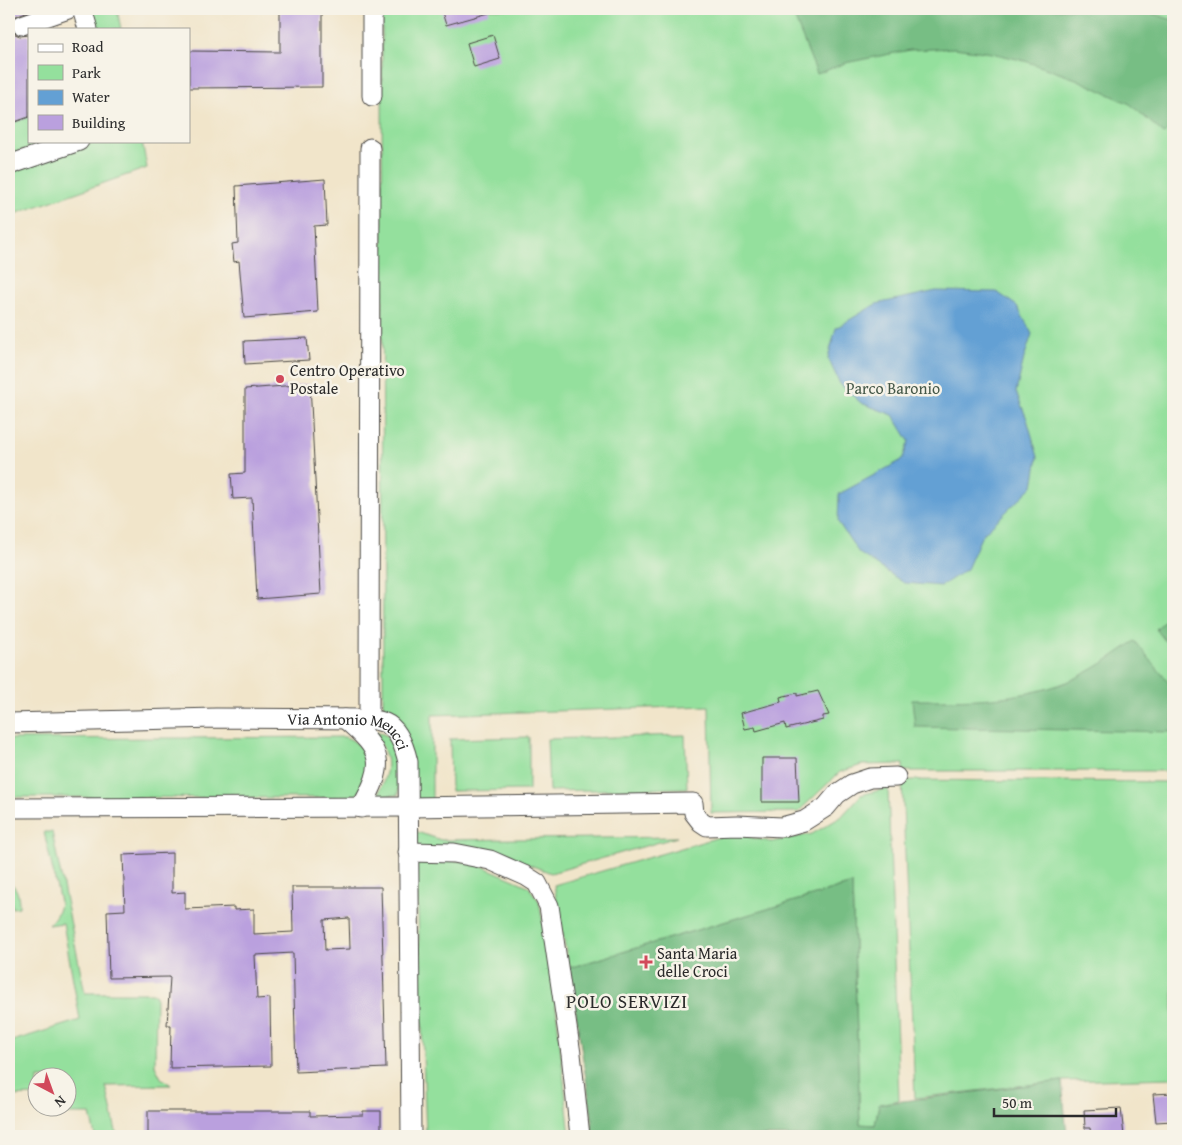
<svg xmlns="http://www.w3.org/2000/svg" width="1182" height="1145" font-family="'Gentium Book Plus',serif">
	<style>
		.green { fill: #94e09d; stroke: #608664 }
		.forest { fill: #77be84; stroke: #517458 }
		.water { fill: #63a0d4; stroke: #476680 }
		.building { fill: #baa0de; fill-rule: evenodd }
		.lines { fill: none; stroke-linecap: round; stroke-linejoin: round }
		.minor-casing { stroke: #494743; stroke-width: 21 }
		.minor { stroke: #fff; stroke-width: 19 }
		.poi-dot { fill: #d1495b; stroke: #f7f3e8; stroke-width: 2 }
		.labels { text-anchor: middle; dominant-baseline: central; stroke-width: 5; stroke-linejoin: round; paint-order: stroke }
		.poi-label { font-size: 16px; fill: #2b2b2b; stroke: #f7f3e8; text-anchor: start }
		.park-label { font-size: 16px; fill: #455848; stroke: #f7f3e8 }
		.street-label { font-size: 16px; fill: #2b2b2b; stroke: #f7f3e8 }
		.quarter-label { font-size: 19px; letter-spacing: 1px; fill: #2b2b2b; stroke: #f7f3e8 }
	</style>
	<rect width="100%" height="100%" fill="#f7f3e8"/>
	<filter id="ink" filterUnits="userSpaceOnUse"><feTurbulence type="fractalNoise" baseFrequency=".02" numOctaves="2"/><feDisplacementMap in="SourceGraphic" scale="10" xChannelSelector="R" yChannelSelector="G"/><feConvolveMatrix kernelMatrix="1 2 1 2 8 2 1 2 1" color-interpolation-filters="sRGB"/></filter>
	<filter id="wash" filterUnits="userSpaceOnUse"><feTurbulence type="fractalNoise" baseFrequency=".0096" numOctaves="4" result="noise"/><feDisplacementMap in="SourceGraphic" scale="20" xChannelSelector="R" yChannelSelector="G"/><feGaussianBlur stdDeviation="1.12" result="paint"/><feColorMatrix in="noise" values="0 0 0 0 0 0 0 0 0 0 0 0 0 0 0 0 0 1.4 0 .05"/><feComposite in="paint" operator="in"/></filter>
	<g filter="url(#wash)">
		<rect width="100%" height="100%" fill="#f1e5ca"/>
		<!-- green -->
		<path class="green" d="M92 9H117L121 29H93L87 11Z
			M382 9H1173V771H903V764L862 765 840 772 798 812 711 813 709 706 432 715V800L416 799 395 718 386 712 383 704Z
			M29 117V141H50L9 155V124Z
			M97 141H142L147 168 9 216V173Z
			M377 733C404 734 399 777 398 795L377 796C389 773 392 756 374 735Z
			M685 735 687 788 549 791 547 739Z
			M345 737C374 747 374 778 354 798L9 797V739Z
			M529 737V790L451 791 450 739Z
			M902 780 1173 782V1078L1062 1081 915 1098Z
			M888 788 899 1100 879 1104 875 1125H860L852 884 569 968 554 885 733 833 771 842 812 834 841 817 861 795Z
			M414 831 441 840 677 837 551 873 499 853 464 848 415 849Z
			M44 832H52L85 993H153L156 995 155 1066 161 1078 171 1085 106 1086 117 1136H95L90 1114H43V1108H68V1078H38L37 1095 9 1096V1042L80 1020 63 923 48 925C55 917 59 913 60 902Z
			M416 859 461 861 482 866 528 886 539 901 553 980 570 1136H426Z
			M9 882C18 888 19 896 19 907L12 908 11 897 9 896Z"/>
		<!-- forest -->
		<path class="forest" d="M791 9H1137L1173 20V125L1164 134 1130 104 1076 79 1025 61 992 53 954 48 910 50 845 63 817 74Z
			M1173 612V651L1156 629Z
			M1135 641 1173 688V732L915 727 912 700C965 700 1017 701 1067 682 1091 672 1114 656 1135 641Z
			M852 884 860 1124 875 1125 879 1104 1062 1081 1067 1136H592V1118L569 968Z"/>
		<!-- water -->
		<path class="water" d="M936 291 997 292 1017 306 1032 334 1024 358 1016 392 1027 419 1038 457 1033 486 982 535 967 569 941 586 904 583 859 553 838 522 839 494 902 460 909 441 893 415 861 403 840 384 828 358 836 328 876 304Z"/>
		<g id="blocks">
			<!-- building -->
			<path class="building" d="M9 9H34L18 15 13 18 11 22V28L15 34 20 36 29 35V117L9 124Z
				M280 9H322V87L189 88V51L280 52Z
				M441 9H489V13L446 25Z
				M493 35 500 59 474 67 467 43Z
				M325 179 327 225 314 226 318 312 244 318 239 261 234 262 232 244 238 243 236 186Z
				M307 338 309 360 245 364 244 341Z
				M310 384 321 594 257 599 252 498 233 499 231 474 245 473V389Z
				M818 691 829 715 823 716V720L786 729 785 723 756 731 755 727 745 729 741 713 781 702 780 697 797 693V696Z
				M762 758H797L799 802H762Z
				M172 853V893L185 892V909L234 907V910L254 909V934L293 932 292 887H381L386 1068 296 1072 293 953 255 955 257 999 270 998 271 1066 170 1068 171 1025H167L170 977 109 978 107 911 125 910 123 855ZM349 918 350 949 325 950 324 920Z
				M1173 1093V1121L1156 1122 1153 1094Z
				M1121 1108 1124 1136H1091L1090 1128H1085L1084 1110Z
				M148 1111H310V1116L363 1115V1111H381V1136H148Z"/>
		</g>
	</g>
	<g filter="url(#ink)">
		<use href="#blocks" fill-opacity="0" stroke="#494743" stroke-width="1"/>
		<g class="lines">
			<defs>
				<g id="minor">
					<path d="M82 9 88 29"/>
					<path d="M372 9V96"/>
					<path d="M22 25 68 9"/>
					<path d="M9 165 79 141"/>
					<path d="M345 719C384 752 386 763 361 808"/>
					<path d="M369 719 370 148"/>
					<path id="s1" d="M9 723 216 718 369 719C374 720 380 721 385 723 399 729 405 749 408 762L411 1136"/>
					<path d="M9 808 408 807 693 803 694 813 701 822 707 826 737 825 782 827 804 821 826 807 837 794 852 784 870 778 896 777"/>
					<path d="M408 852 454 853 490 860 526 876 537 883 549 906 571 1054 580 1136"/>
				</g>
			</defs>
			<!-- minor casing -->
			<use href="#minor" class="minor-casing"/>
			<!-- minor -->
			<use href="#minor" class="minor"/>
		</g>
	</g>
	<!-- markers -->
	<g class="poi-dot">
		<circle cx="280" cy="379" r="5"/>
		<path d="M643.5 954.5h5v5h5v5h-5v5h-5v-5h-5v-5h5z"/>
	</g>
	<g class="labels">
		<!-- poi labels -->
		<g class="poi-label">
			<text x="290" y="370">Centro Operativo<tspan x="290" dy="18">Postale</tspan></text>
			<text x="657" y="953">Santa Maria<tspan x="657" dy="18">delle Croci</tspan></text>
		</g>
		<!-- park labels -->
		<g class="park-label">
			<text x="893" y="388">Parco Baronio</text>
		</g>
		<!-- street labels -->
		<g class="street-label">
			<text stroke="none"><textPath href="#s1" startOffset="344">Via Antonio Meucci</textPath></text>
		</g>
		<!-- quarter labels -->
		<g class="quarter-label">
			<text x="627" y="1001">POLO SERVIZI</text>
		</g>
	</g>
	<!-- margin -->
	<rect width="1182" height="1145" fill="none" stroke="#f7f3e8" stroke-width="30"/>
	<!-- legend -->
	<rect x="28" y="28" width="162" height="115" fill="#f7f3e8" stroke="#a5a39c"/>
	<rect x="38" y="44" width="25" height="8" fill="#ffffff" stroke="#a5a39c"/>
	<text x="72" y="52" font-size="15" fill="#2b2b2b">Road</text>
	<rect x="38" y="65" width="25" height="15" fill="#94e09d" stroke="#a5a39c"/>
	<text x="72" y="78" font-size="15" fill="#2b2b2b">Park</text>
	<rect x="38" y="90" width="25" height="15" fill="#63a0d4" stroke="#a5a39c"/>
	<text x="72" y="102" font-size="15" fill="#2b2b2b">Water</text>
	<rect x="38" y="115" width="25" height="15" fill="#baa0de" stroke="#a5a39c"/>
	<text x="72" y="128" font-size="15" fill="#2b2b2b">Building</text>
	<!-- north arrow -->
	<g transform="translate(52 1092) rotate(139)"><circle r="24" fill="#f7f3e8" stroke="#a5a39c"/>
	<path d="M0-4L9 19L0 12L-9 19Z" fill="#d1495b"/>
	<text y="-8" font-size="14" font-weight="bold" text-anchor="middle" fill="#2b2b2b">N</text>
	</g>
	<!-- scale -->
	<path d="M994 1108v8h122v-8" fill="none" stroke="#2b2b2b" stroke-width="2.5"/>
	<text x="1002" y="1108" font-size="15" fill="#2b2b2b" stroke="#f7f3e8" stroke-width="4" paint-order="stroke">50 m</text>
</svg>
